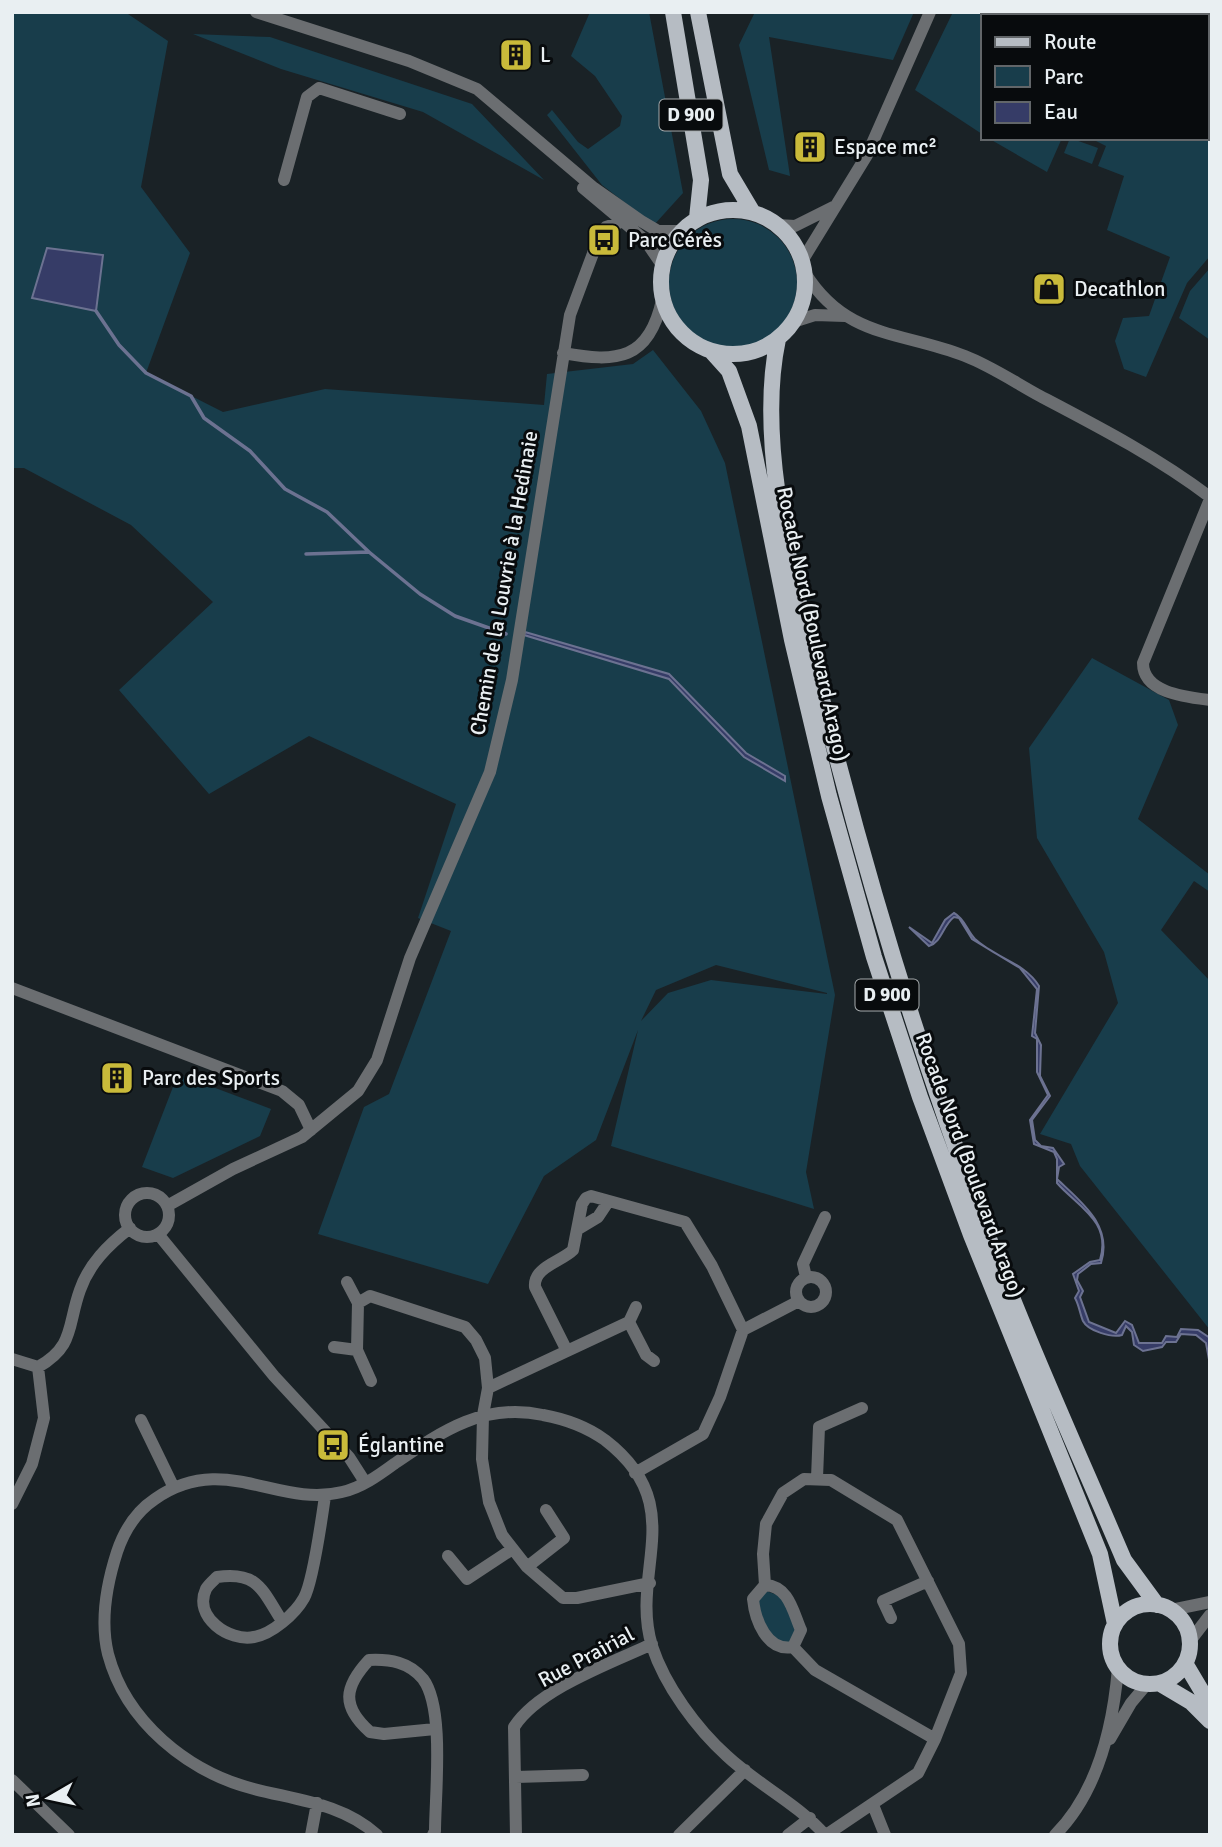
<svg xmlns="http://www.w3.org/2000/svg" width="1222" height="1847" font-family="Signika,sans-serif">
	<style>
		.green { fill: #183d4b; fill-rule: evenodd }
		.water { fill: #363c67; stroke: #6c7291; stroke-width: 2 }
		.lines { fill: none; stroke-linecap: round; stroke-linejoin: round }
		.stream { stroke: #6c7291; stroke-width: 3.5 }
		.minor { stroke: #6b6e71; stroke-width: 12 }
		.major { stroke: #b6bcc3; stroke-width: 16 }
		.labels { text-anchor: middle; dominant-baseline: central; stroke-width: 6; stroke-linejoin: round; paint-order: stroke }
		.shield { fill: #080b0d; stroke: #a6abad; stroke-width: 2 }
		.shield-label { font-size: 19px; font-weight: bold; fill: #e9eff2 }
		.poi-label { font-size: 21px; fill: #e9eff2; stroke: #080b0d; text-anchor: start }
		.street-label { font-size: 21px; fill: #e9eff2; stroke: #080b0d }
	</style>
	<rect width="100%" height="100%" fill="#1a2226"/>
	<!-- green -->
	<path class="green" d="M12 12H125L168 41 141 187 190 253 146 373 223 412 325 389 544 405 547 374 633 364 653 350 701 411 725 463 835 995 806 1172 814 1209 611 1146 638 1030 596 1140 544 1176 488 1284 318 1234 364 1107 389 1094 451 931 418 918 456 804 309 736 209 794 119 690 213 602 131 525 24 468H12ZM716 965 827 993V994L711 980 668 993 641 1021 656 990Z
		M590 12H649L683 193 654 225 602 185 547 115 552 110 578 142 588 149 620 126 622 116 595 76 571 56Z
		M755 12H914L893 60 769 37 790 176 769 170 739 45Z
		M953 12H1210V256L1187 283 1146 377 1124 369 1115 341 1123 318 1149 316 1170 257 1107 230 1124 176 1098 166 1106 146 1090 138H1206V16H982V134L915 90Z
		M193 34 270 37 472 104 544 180 423 112 281 69Z
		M988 138H1062L1047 172Z
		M1070 138 1098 148 1092 164 1064 153Z
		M669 283a64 64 0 1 1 128 0a64 64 0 1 1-128 0Z
		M1210 268V340L1179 318 1190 291Z
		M1092 658 1169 700 1178 725 1138 819 1210 875V892L1194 881 1161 930 1210 981V1330L1080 1166 1071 1144 1040 1134 1118 1003 1104 952 1037 838 1029 748Z
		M178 1074 271 1109 260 1136 173 1178 142 1167Z
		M766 1591 783 1597 797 1630 790 1643 772 1640 757 1607 759 1596Z"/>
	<!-- water -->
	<path class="water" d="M47 248 103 255 96 311 32 298Z
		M525 632 669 674 746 753 785 776V781L744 757 669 679 524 635Z
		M954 913C965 919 967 931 975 939 995 958 1024 962 1039 986L1035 1033 1041 1045 1040 1076 1050 1096 1032 1120 1035 1140 1041 1146 1053 1148 1064 1164 1059 1167 1057 1179C1081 1202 1113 1225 1101 1263L1091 1264 1078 1274 1077 1280 1083 1291 1080 1297 1089 1322 1116 1333 1125 1321 1132 1325 1139 1343H1162L1166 1336 1177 1337 1181 1329 1198 1330 1210 1338V1365L1206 1343 1196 1335 1181 1334 1176 1342H1166L1162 1347 1143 1351 1134 1345 1132 1332 1126 1326 1122 1335C1112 1338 1088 1331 1083 1321 1080 1314 1079 1305 1075 1298L1079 1291 1073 1274 1090 1262 1100 1260C1112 1221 1077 1206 1057 1183V1159L1054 1152 1034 1144 1030 1120 1048 1095 1037 1072V1039L1032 1036 1037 989 1020 968 972 939 959 918 954 917C943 925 942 942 929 946L909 927 932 943 945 920Z"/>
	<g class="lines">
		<!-- stream -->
		<path class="stream" d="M96 311 119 345 146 373 191 396 204 418 250 451 285 489 327 512 369 552
			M306 554 369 552 420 594 455 616 506 634"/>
		<!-- minor -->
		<path class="minor" d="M256 12 409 61 477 89 594 188 641 221 658 231H680
			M284 180 307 97 319 88 400 114
			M583 188 645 240 662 265
			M778 225 795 226 835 206
			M802 261 867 155 930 12
			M805 273C846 339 901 331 965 356 991 366 1016 383 1040 396 1099 427 1157 457 1210 497
			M793 322 815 315 845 316
			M563 353C617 363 649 360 662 300
			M1210 499 1143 663C1143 693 1186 697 1210 700
			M12 988 282 1091 299 1105 311 1130
			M125 1215a22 22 0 1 1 44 0a22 22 0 1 1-44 0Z
			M167 1206 233 1169 302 1137 358 1091 377 1060 410 958 490 772 512 680 570 315 601 232 606 227 621 222
			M578 1229 598 1217 608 1202
			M158 1234 274 1376 349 1457 365 1482
			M796 1292a15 15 0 1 1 30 0a15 15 0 1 1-30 0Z
			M806 1277 803 1264 825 1217
			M347 1282 358 1303
			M629 1322 636 1307
			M743 1330 799 1301
			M334 1347 357 1350 358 1303 370 1296 465 1327 476 1340 485 1358 488 1388 483 1415 482 1459 489 1502 502 1535 527 1567 563 1598H577L650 1583
			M357 1350 371 1381
			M567 1351 535 1287C533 1267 561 1262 573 1250L582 1204 586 1198 591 1196 685 1222 712 1266 743 1330 720 1397 703 1434 635 1473
			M12 1359 38 1367
			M38 1367C75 1346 67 1326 80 1290 89 1264 108 1245 130 1228
			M488 1388 629 1322 646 1355 654 1361
			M141 1420 174 1488
			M817 1478 819 1427 862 1408
			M12 1504 32 1464 44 1418 38 1367
			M448 1556 467 1579 511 1550
			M527 1567 564 1538 546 1510
			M765 1585 763 1554 766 1524 783 1493 804 1479 831 1480 897 1520 959 1644 961 1673 935 1739 918 1773 826 1835
			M765 1585C789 1586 793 1612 801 1630L793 1647C767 1652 755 1620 753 1599Z
			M1171 1610 1210 1602
			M891 1618 883 1601 928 1581
			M282 1621C262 1590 258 1571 217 1577 214 1580 208 1585 206 1589 193 1617 229 1642 254 1637 272 1634 295 1614 304 1598 313 1582 322 1517 325 1496
			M1190 1641 1210 1615
			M793 1647 815 1670 935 1739
			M1110 1739 1131 1703 1147 1684
			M516 1777 583 1775
			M12 1780 69 1835
			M873 1805 885 1835
			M311 1835 317 1803
			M377 1835C343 1804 297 1800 254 1789 188 1772 126 1722 108 1654 100 1621 107 1583 117 1552 124 1531 137 1511 155 1499 224 1451 277 1508 342 1492 361 1488 379 1475 394 1464 441 1432 483 1402 543 1415 565 1419 587 1427 605 1440 691 1506 629 1571 652 1646 665 1686 697 1729 727 1756 758 1785 797 1803 825 1835
			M433 1835 435 1831C435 1795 445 1708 423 1679 409 1662 390 1659 369 1660 344 1687 341 1706 370 1732L384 1734 435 1729
			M516 1835 514 1727C538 1689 611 1663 652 1644
			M679 1835 745 1770
			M788 1835 810 1818
			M1055 1835C1098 1792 1113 1726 1118 1668"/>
		<!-- major -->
		<path class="major" d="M673 12 701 180 697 218
			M698 12 730 174 752 211
			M661 282a72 72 0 1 1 144 0a72 72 0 1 1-144 0Z
			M778 339C756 442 792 573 816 675 862 863 917 1047 985 1228 1027 1340 1077 1450 1124 1560L1157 1605
			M711 351 729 371 749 426 792 640 829 796 874 957 920 1097 971 1235 1100 1554 1115 1624
			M1110 1644a40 40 0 1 1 80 0a40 40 0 1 1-80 0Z
			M1185 1663 1210 1705
			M1159 1683 1191 1702 1210 1721"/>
	</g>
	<!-- icons -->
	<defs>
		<symbol id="building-square" viewBox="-11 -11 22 22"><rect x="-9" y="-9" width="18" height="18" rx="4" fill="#c9ba3a" stroke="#080b0d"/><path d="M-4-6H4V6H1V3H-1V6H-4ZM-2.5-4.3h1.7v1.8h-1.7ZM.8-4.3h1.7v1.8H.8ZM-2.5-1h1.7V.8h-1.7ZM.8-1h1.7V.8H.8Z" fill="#111"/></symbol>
		<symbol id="bus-square" viewBox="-11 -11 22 22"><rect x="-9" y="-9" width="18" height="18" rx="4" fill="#c9ba3a" stroke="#080b0d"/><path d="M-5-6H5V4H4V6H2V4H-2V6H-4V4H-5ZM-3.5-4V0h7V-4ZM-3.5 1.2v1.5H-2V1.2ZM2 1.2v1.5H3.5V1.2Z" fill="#111"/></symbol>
		<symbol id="shop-square" viewBox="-11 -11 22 22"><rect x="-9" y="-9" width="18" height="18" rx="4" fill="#c9ba3a" stroke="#080b0d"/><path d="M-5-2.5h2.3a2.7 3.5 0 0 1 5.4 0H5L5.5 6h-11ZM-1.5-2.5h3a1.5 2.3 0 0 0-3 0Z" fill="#111"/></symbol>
	</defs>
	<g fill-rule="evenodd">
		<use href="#building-square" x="497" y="36" width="38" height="38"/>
		<use href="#building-square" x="791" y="128" width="38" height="38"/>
		<use href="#bus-square" x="585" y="221" width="38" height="38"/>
		<use href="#shop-square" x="1030" y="270" width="38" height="38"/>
		<use href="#building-square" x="98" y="1059" width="38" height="38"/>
		<use href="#bus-square" x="314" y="1426" width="38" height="38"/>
	</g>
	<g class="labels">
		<!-- shield labels -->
		<g class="shield">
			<rect x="659.5" y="99.5" width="63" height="31" rx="5"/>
			<rect x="855.5" y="979.5" width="63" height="31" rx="5"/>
		</g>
		<g class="shield-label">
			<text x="691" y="115">D 900</text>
			<text x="887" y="995">D 900</text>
		</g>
		<!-- poi labels -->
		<g class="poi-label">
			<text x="540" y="55">L</text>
			<text x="834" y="147">Espace mc²</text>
			<text x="628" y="240">Parc Cérès</text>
			<text x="1074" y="289">Decathlon</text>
			<text x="142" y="1078">Parc des Sports</text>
			<text x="358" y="1445">Églantine</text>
		</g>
		<!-- street labels -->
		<g class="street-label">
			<text transform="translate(504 583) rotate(-80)">Chemin de la Louvrie à la Hedinaie</text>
			<text transform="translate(813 624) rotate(78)">Rocade Nord (Boulevard Arago)</text>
			<text transform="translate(970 1165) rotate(70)">Rocade Nord (Boulevard Arago)</text>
			<text transform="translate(586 1657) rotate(-28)">Rue Prairial</text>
		</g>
	</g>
	<!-- border -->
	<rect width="1222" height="1847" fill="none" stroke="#e9eff2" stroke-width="28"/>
	<!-- legend -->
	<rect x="981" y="14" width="228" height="126" fill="#080b0d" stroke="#626669" stroke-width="2"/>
	<rect x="995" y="37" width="35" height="10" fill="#b6bcc3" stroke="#626669" stroke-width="2"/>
	<text x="1044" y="49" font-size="21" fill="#e9eff2">Route</text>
	<rect x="995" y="66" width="35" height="21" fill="#183d4b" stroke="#626669" stroke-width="2"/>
	<text x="1044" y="84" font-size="21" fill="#e9eff2">Parc</text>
	<rect x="995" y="102" width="35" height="21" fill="#363c67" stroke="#626669" stroke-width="2"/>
	<text x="1044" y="119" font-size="21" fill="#e9eff2">Eau</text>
	<!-- north arrow -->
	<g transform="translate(49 1798) rotate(261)" stroke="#080b0d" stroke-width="5" paint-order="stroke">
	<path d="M0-5L12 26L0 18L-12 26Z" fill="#e9eff2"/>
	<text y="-10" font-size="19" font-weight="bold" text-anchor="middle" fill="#e9eff2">N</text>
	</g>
</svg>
